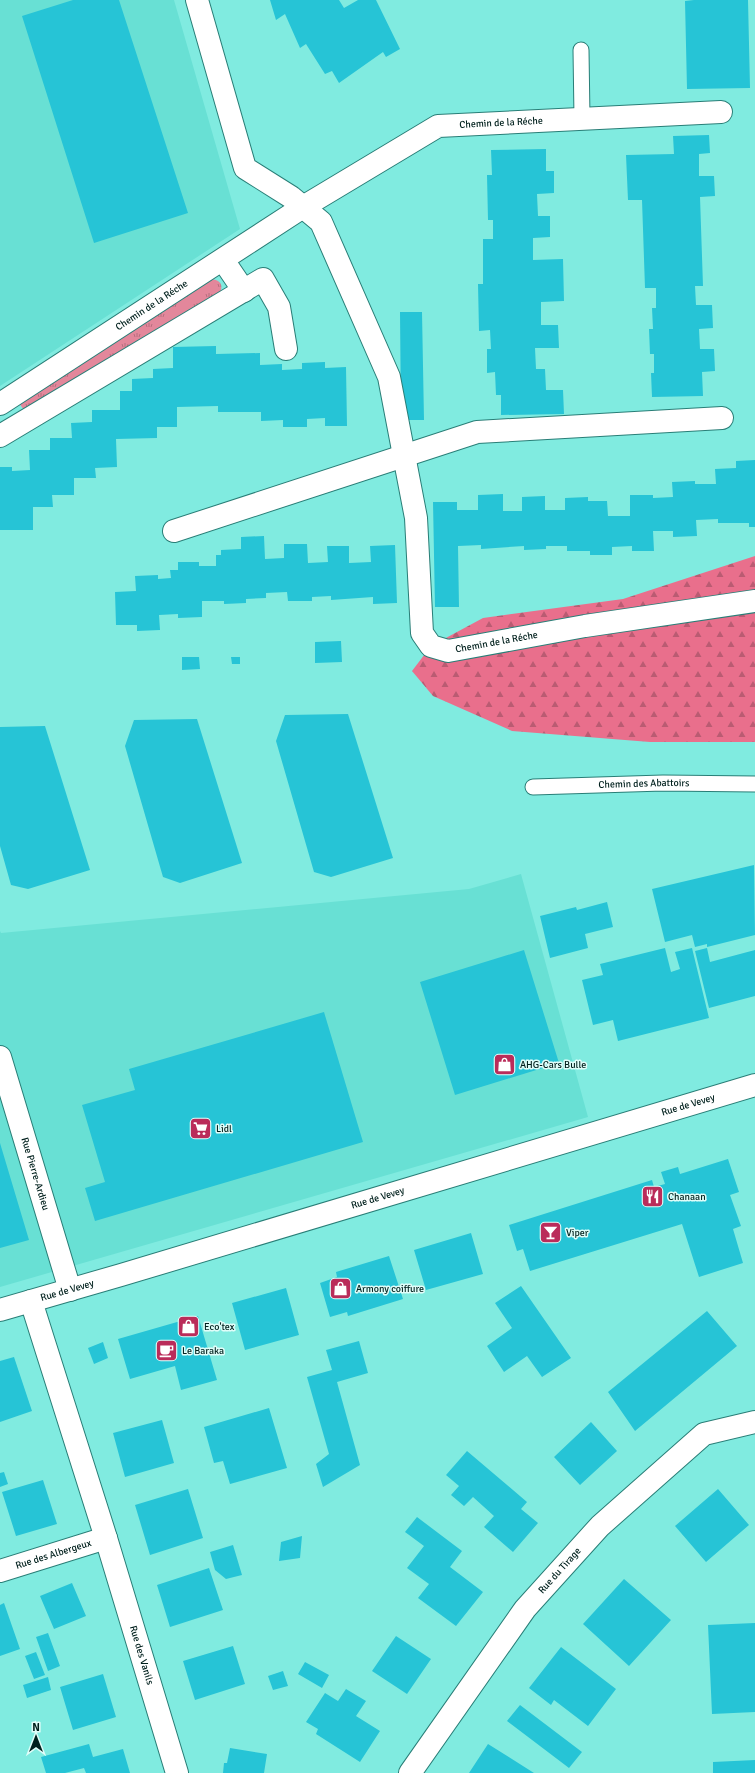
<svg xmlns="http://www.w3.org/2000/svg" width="755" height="1773" font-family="Signika,sans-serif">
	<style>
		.built { fill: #68e0d4 }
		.grass { fill: url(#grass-tufts) }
		.forest { fill: url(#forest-firs) }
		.building { fill: #26c4d6 }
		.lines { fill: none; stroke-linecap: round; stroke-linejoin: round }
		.service-casing { stroke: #297e77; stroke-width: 17 }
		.minor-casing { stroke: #297e77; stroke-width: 24 }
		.secondary-casing { stroke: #297e77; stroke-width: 24 }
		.service { stroke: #fff; stroke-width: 15 }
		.minor { stroke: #fff; stroke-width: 22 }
		.secondary { stroke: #fff; stroke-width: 22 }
		.labels { text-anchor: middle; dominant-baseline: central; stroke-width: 3; stroke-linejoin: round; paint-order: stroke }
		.street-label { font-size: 10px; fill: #00201d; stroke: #e0fdf9 }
		.poi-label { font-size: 10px; fill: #00201d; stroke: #e0fdf9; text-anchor: start }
	</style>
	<defs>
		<pattern id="grass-tufts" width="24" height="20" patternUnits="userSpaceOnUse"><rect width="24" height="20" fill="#e3879b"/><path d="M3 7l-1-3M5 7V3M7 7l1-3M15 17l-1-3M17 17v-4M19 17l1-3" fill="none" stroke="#b66e7e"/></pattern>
		<pattern id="forest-firs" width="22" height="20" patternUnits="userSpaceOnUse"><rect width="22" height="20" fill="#e96f8c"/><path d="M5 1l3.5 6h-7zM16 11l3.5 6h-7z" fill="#ba5b72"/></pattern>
	</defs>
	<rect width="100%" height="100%" fill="#80ebe0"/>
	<!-- built -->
	<path class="built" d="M0 0H174L240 229 0 386Z
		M521 874 588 1117 0 1287V931L1 933 469 889Z"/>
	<!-- grass -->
	<path class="grass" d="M212 279C223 281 223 287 219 296L145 341 142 338 24 410 16 399Z"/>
	<!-- forest -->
	<path class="forest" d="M755 556V742H650L512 731 433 696 412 671 431 646 483 618 623 599Z"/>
	<!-- building -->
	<path class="building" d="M73 0H119L188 213 94 243 22 16Z
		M270 0H339L344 8 358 0H376L400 49 386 57 383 52 339 83 332 71 325 74 306 44 300 48 285 14 276 20Z
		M694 0H748L750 88 687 89 685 1Z
		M709 135 710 153 699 154V176H714L715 196 700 197 703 286H695L696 305H712L713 328 699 329 700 349H714L715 371 702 372 703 396 652 397 651 373H654V354H650L649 329H653L652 308H656V288H645L642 200H628L626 155 674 154 673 136Z
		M546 149V171H554V193L537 194 538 216H550V237L533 238V260L563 259 564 301 541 302V325H558L559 348H535L536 369H545L546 390H563L564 414 501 415V395H496L495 372 487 373V349H491L490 330 479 331 478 284H483V239H493V220H488L487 175H492L491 150Z
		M400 312H422L424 420H401Z
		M216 346V354L260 353V365L282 364V370L302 369V363L325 362V368L346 367 347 426H325V418L307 419V427H283V420L261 421V412H218V406L177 407V427H157V438L116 439 117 467 95 468 96 478H74V495H52L53 507H33V530H0V467H12V471L30 470 29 450H50V438H72L71 423 92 422V410H120V391H132V379L153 378V369L173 368V347Z
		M755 460V527H749V523H718V519L696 520 697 536 673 537V531H653L654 551H632V546L612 547V555H590V551H567V546H546V549L524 550V546L481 549V545L458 546 459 607H435L433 502H457V510H478V495L503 494V511H522V497L545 496V510H565V498L588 497V501H607L608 516H630V495H653V498L673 497 672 482 695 481V484H716L715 469 736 468V461Z
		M264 536 265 559 284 558V544H307L308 563 328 562 327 546H349V563L371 562 370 546 395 545 397 603 373 604V597L331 600V596L312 597V601H288L287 592 266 593V598L246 599V603L224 604V601H202V617L178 618V614L159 615 160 630 137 631V625H116L115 592 136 591 135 576 158 575V579L171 578 170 570H178V562H199V566H216V555H221V550L241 549V537Z
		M341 641 342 662 315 663V642Z
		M182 657H199L200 669 182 670Z
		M231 657H240V664H232Z
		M348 714 393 858 331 877 314 872 276 741 285 715Z
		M197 719 242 863 180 883 163 877 125 746 134 720Z
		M45 726 90 870 28 889 11 885 0 846V727Z
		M754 865 755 935 707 947V944L695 947 692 935 665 942 652 889Z
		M607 902 613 927 585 934 588 948 550 958 540 916 576 907 577 910Z
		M665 948 671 972 680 969 675 952 692 948 709 1018 618 1041 613 1020 593 1025 582 980 603 975 600 964Z
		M707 948 710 962 755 950V996L709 1008 695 951Z
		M524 950 559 1063 455 1095 420 982Z
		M324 1012 363 1142 95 1221 85 1188 105 1182 82 1105 135 1090 129 1069Z
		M0 1143 29 1240 0 1248Z
		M728 1159 739 1192 730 1195 741 1226 733 1229 743 1263 699 1277 682 1224 530 1271 523 1249 517 1251 509 1225 652 1180 654 1187 665 1184 661 1172 678 1167 680 1174Z
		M471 1233 483 1274 426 1290 414 1250Z
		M389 1256 403 1299 348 1316 347 1312 330 1317 320 1283 337 1277 336 1272Z
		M521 1286 571 1358 542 1377 527 1356 504 1372 487 1346 512 1328 495 1303Z
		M286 1288 299 1335 245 1350 232 1303Z
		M707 1311 737 1346 635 1431 608 1392Z
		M198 1316 217 1380 181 1390 175 1366 130 1379 118 1339Z
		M359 1341 368 1373 337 1382 360 1465 323 1487 316 1464 329 1454 307 1377 332 1370 326 1350Z
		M103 1342 108 1358 94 1364 88 1348Z
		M14 1357 32 1411 0 1422V1361Z
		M269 1408 287 1468 230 1484 223 1461 214 1463 204 1427Z
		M162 1420 174 1463 125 1477 113 1433Z
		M591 1422 617 1451 580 1485 554 1457Z
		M467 1451 527 1502 521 1509 538 1523 513 1552 484 1527 494 1516 473 1497 464 1506 451 1495 459 1486 446 1475Z
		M4 1472 8 1484 0 1487V1473Z
		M43 1480 57 1524 16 1536 2 1492Z
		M188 1489 203 1538 150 1555 135 1505Z
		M718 1489 749 1525 706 1562 675 1526Z
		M417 1517 462 1551 450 1567 483 1592 456 1626 418 1598 429 1584 407 1568 424 1546 405 1532Z
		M302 1536 300 1558 279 1561 281 1542Z
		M233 1545 242 1575 226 1579 215 1570 210 1552Z
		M209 1568 223 1610 170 1627 157 1585Z
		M624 1579 671 1620 629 1666 583 1624Z
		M72 1583 86 1616 54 1629 40 1596Z
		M4 1603 20 1649 0 1656V1605Z
		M755 1623V1712L712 1714 708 1625Z
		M48 1633 60 1666 48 1671 36 1637Z
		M396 1636 431 1659 407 1694 372 1671Z
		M233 1646 245 1684 195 1700 183 1661Z
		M561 1647 616 1689 588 1726 554 1700 551 1705 529 1688Z
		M36 1652 45 1675 34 1679 25 1656Z
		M305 1662 329 1675 322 1688 298 1674Z
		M283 1671 288 1686 273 1690 268 1676Z
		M103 1674 116 1717 73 1730 60 1687Z
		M48 1677 51 1690 27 1698 23 1685Z
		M346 1689 366 1701 356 1716 380 1731 360 1762 316 1734 318 1729 306 1722 325 1693 338 1701Z
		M520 1705 582 1752 569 1768 507 1721Z
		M89 1744 93 1757 123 1749 130 1773H86L84 1768 65 1773H46L41 1757Z
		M488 1744 534 1773H469Z
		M230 1748 267 1754 264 1773H223L224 1763H227Z
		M755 1760V1773H713V1762Z"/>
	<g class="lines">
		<defs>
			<g id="service">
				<path d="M581 50 582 118"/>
				<path id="s1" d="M533 787 663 783 755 784"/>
			</g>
			<g id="minor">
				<path id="s2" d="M197 0 245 168 291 197 321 222 389 377 416 518 422 633 431 646 448 651 585 626 755 601"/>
				<path d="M223 260 244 291"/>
				<path id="s3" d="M0 404 303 207 438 126 721 112"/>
				<path d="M0 436 263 279 279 307 286 349"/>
				<path d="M174 531 477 432 722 418"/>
				<path id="s4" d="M0 1057 70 1290"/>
				<path id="s5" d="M31 1301 106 1538 177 1773"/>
				<path id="s6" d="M0 1571 106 1538"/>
				<path id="s7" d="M410 1773 525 1609 600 1526 704 1434 755 1422"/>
			</g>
			<g id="secondary">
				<path id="s8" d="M0 1310 121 1275 755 1085"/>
			</g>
		</defs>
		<!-- service casing -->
		<use href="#service" class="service-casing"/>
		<!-- minor casing -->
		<use href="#minor" class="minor-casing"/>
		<!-- secondary casing -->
		<use href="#secondary" class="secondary-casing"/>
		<!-- service -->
		<use href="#service" class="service"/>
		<!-- minor -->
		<use href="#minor" class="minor"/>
		<!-- secondary -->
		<use href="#secondary" class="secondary"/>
	</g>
	<!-- icons -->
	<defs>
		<symbol id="shop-square" viewBox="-11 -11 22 22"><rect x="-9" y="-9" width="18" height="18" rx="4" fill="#ba2c5a" stroke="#e0fdf9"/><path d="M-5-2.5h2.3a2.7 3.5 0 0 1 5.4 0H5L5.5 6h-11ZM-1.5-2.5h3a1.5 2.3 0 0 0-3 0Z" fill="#fff"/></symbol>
		<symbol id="supermarket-square" viewBox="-11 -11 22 22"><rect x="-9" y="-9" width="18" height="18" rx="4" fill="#ba2c5a" stroke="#e0fdf9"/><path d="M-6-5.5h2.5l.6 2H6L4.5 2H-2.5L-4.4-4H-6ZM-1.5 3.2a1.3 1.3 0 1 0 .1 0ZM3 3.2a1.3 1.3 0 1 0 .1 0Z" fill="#fff"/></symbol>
		<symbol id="restaurant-square" viewBox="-11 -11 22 22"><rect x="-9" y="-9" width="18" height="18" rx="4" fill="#ba2c5a" stroke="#e0fdf9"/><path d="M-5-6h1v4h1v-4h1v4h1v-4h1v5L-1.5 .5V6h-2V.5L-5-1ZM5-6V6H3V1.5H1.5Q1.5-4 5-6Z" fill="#fff"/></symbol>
		<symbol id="bar-square" viewBox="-11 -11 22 22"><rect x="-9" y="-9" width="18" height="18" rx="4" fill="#ba2c5a" stroke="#e0fdf9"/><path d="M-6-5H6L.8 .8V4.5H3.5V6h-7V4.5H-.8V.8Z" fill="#fff"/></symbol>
		<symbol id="cafe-square" viewBox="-11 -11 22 22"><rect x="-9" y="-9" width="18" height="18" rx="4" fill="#ba2c5a" stroke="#e0fdf9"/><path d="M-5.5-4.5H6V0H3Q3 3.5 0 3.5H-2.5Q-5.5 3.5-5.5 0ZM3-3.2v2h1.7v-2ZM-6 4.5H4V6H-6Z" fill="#fff"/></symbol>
	</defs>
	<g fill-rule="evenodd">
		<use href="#shop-square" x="492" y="1052" width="25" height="25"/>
		<use href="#supermarket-square" x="188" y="1116" width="25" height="25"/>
		<use href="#restaurant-square" x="640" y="1184" width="25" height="25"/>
		<use href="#bar-square" x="538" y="1220" width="25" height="25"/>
		<use href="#shop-square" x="328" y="1276" width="25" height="25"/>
		<use href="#shop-square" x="176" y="1314" width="25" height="25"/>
		<use href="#cafe-square" x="154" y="1338" width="25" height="25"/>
	</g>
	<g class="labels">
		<!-- street labels -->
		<g class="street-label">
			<text stroke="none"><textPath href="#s3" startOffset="582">Chemin de la Réche</textPath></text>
			<text stroke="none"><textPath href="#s3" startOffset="181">Chemin de la Réche</textPath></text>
			<text stroke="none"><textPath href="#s2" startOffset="779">Chemin de la Réche</textPath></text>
			<text stroke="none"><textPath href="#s1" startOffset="111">Chemin des Abattoirs</textPath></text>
			<text stroke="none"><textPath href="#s8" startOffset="718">Rue de Vevey</textPath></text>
			<text stroke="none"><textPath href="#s4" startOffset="122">Rue Pierre-Ardieu</textPath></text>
			<text stroke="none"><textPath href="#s8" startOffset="394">Rue de Vevey</textPath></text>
			<text stroke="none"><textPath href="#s8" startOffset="70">Rue de Vevey</textPath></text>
			<text stroke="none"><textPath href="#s6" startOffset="56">Rue des Albergeux</textPath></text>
			<text stroke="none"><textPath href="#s7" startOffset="252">Rue du Tirage</textPath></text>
			<text stroke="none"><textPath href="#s5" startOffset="371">Rue des Vanils</textPath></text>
		</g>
		<!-- poi labels -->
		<g class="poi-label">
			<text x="520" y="1065">AHG-Cars Bulle</text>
			<text x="216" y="1129">Lidl</text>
			<text x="668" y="1197">Chanaan</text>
			<text x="566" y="1233">Viper</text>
			<text x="356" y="1289">Armony coiffure</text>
			<text x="204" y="1327">Eco'tex</text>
			<text x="182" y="1351">Le Baraka</text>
		</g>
	</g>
	<!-- north arrow -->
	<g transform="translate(36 1737)" stroke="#e0fdf9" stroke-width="3" paint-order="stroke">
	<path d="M0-3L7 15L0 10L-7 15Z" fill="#00201d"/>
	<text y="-6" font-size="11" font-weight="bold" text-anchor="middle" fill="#00201d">N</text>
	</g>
</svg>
